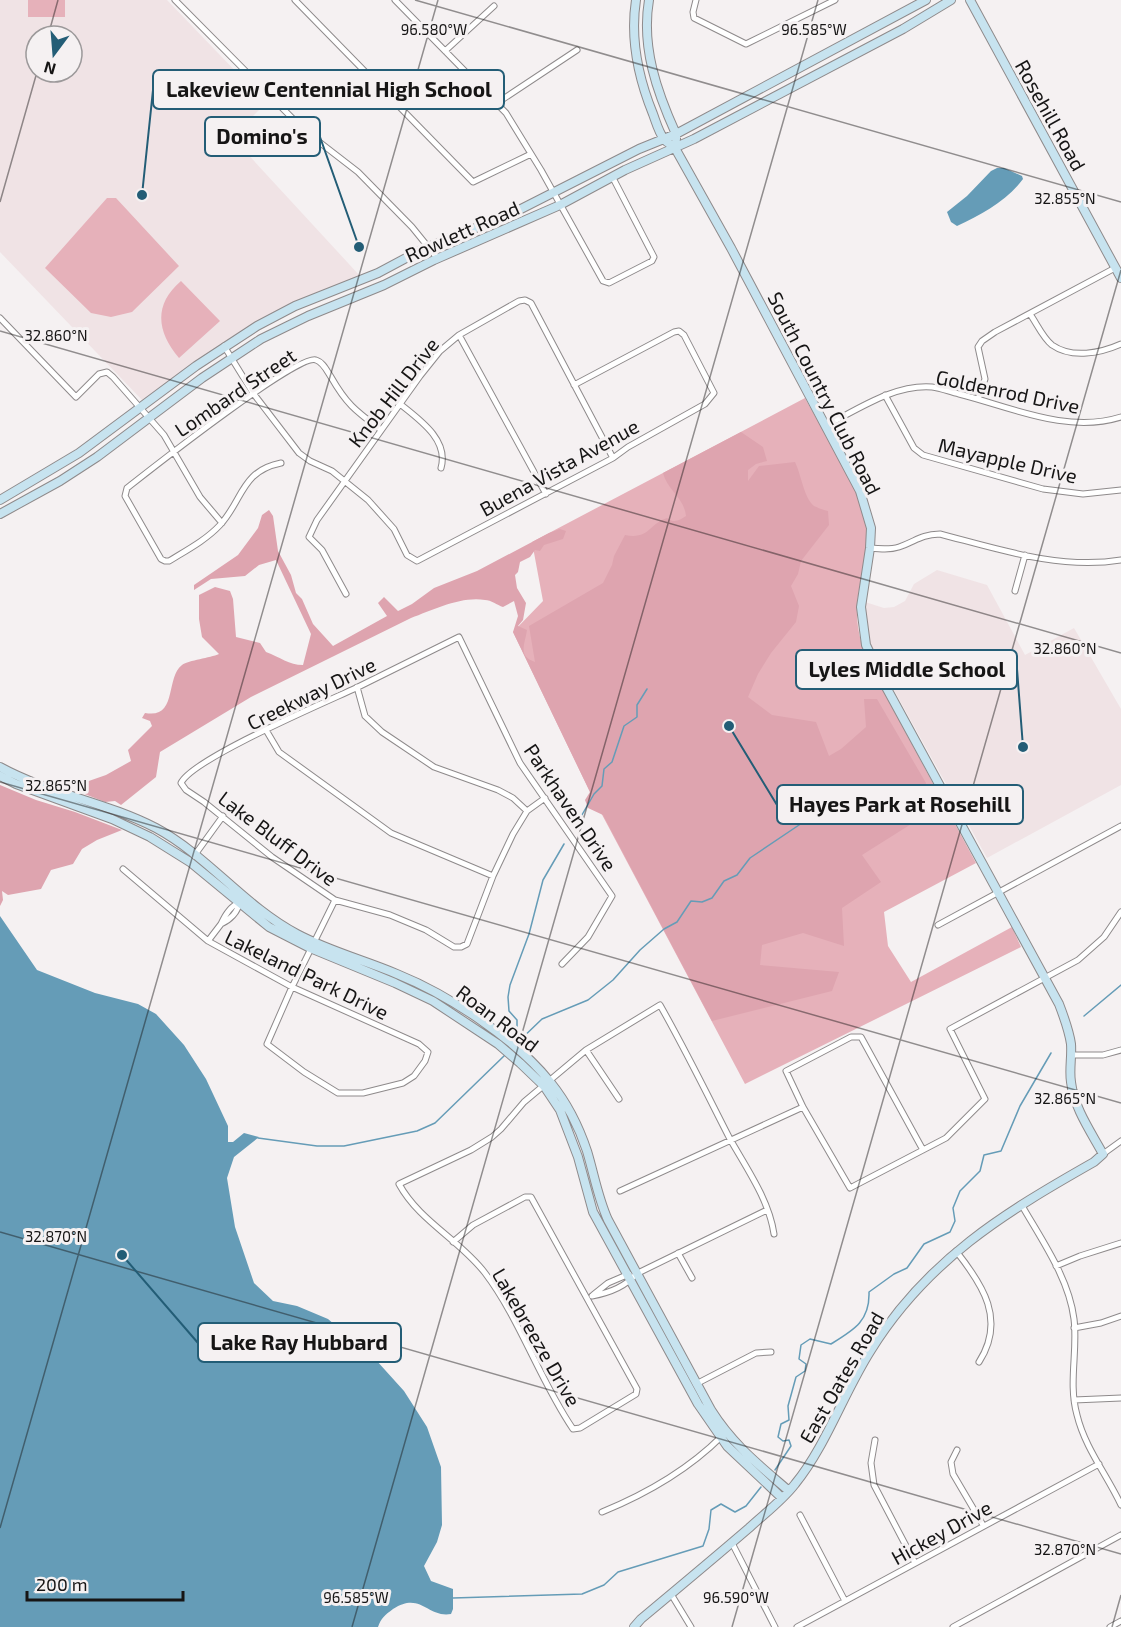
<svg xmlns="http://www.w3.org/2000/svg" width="1121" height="1627" font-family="'Exo 2',sans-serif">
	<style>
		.built { fill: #f0e3e5; fill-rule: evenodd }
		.green { fill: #e6b1ba }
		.forest { fill: #dea4af }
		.water { fill: #659cb7 }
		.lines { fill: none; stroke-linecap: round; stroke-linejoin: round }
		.stream { stroke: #659cb7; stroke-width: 1.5 }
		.street-casing { stroke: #8e8a8b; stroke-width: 7 }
		.secondary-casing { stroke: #8e8a8b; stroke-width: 10 }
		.street { stroke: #fff; stroke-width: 5 }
		.secondary { stroke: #c7e3ef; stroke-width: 8 }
		.ticks { fill: none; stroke: #161515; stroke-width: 1.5; stroke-opacity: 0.45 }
		.labels { text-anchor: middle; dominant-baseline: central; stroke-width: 6; stroke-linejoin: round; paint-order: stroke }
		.street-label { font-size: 20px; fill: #161515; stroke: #f5f1f2 }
		.ticks-label { font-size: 15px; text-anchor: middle; fill: #161515; stroke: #f5f1f2; stroke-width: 6; stroke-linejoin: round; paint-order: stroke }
		.leader { fill: none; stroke: #235d76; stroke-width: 2 }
		.callout-dot { fill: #235d76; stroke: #f5f1f2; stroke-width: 2 }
		.callout { fill: #f5f1f2; stroke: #235d76; stroke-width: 2 }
		.callout-label { font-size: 21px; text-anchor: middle; font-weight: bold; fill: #161515 }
	</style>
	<rect width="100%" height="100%" fill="#f5f1f2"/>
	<!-- built -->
	<path class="built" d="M0 0H167L266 103 232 137 360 276 247 327 143 401 0 252ZM36 36H72V72H36Z
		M937 570 987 585 1025 655 1074 628 1121 709V785L987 858 874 654 867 632 865 602 884 608 894 607 905 601 914 584Z"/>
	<!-- green -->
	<path class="green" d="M28 0H65V17H28Z
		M107 198H116L179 266 132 312 111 317 91 313 45 268Z
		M181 281 220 321 179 358C157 332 153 305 181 281Z
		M805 398C826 437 859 485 867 527 871 551 861 573 858 596 854 623 861 648 873 672L976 863 884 912 888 946 911 982 1012 927 1021 947 745 1084 590 792 513 632 543 601 532 542Z"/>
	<!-- forest -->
	<path class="forest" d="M741 432 763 447 767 461 756 464 748 470V481L759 466 795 462C801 474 804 498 814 506 818 508 824 510 828 511L829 525 801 561 798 574 791 586 799 606 796 622 771 653 758 674 748 697 772 715 816 722 829 756 841 749 866 727 864 699H877L926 783 916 821 862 855 881 882 842 908 844 946 803 933 762 945 760 965 839 972 832 991 712 1021 603 815 588 808 585 800 590 792 513 632 518 616 514 601 503 607C497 605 491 600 485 600 461 596 433 610 411 618L251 697 160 752 156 777 121 805 115 801 105 802 82 793 83 783 106 775 131 761 128 750 152 726 150 721 142 718 145 713C178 719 165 678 182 665 189 660 210 658 219 654L202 637 199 619V595L215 587 230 591 233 599 236 637 260 643 266 652C280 657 289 665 303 665L311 634 276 560 259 565 245 576 211 579 194 590V585L238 555 258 528 262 515 269 510 273 516 278 551 291 575 296 593 302 599 313 624 333 646 387 616 378 603 384 597 398 611 412 604 434 588 477 571 549 533 560 529 566 531 563 539 544 545 540 551 535 550 530 557 520 562 518 572 515 575 517 588 526 603 523 620 518 626 527 630C525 644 517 656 535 662L529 626 603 583 612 565 614 556 625 535C649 540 650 523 667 518 674 524 680 520 686 516 684 497 667 490 663 473Z
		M0 785 36 800 75 812 122 830 97 840 82 849 73 864 51 870 41 889 8 895 2 891 3 900 0 906Z"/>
	<!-- water -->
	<path class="water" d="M997 168H1004L1022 176 1023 179C1007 201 982 214 957 226L951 222 947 212 967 196 991 171Z
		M0 916 37 970 95 993 138 1004 156 1014 184 1045 206 1079 228 1126V1142H233L244 1133 259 1137 234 1157 227 1178 235 1227 254 1283 273 1301 297 1306 328 1319 376 1360 404 1391 427 1427 441 1467 442 1525 437 1542 424 1566 431 1581 453 1589V1609L451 1614C427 1618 421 1591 393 1609 385 1615 381 1618 378 1627H0Z"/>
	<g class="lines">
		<!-- stream -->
		<path class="stream" d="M579 820 594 794 602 786 604 769 612 762 624 726 637 717V705L647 689
			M1084 1016 1121 985
			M517 1042V1020L509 1011 508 997 510 985 529 934 543 880 564 844
			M517 1043 542 1019 588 1000 613 980 640 950 664 929 677 922 691 901 702 902 712 898 724 881 737 875 750 858 802 823 824 796
			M258 1138 317 1146H344L417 1131 435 1123 505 1055
			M775 1470 791 1446 789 1440 783 1441 778 1437 781 1424 789 1420 788 1406 796 1377 805 1371 806 1364 799 1359 801 1345 810 1339 831 1344C854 1330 870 1321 869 1292L894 1274 907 1268 924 1244 950 1232 955 1221 953 1208 960 1191 980 1171 984 1155 1001 1151 1020 1106 1051 1053
			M453 1598 582 1594 604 1585 618 1572 703 1546 709 1529 711 1510 721 1504 735 1512 746 1506 761 1487"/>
		<defs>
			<path id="street" d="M175 0 305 131 358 172 412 227 438 259
				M295 0 473 182 531 154
				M395 0 506 113 541 170 603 281 609 283 652 261 654 257 613 178
				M696 0 693 12 694 18 746 44 835 0
				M445 51 494 6
				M497 103 577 50
				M1030 314C1037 324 1043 338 1052 345 1072 359 1101 353 1121 344
				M0 318 76 397 99 374 107 372 113 377 164 435 200 497 222 523
				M459 335 546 494
				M224 346 253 393 299 453 310 461 332 471 368 500 394 529 407 555 417 561 613 458 628 447 705 404 714 393 684 335 679 331 674 332 574 385
				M885 395 914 448 923 455 1043 489 1083 494 1121 490
				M978 399 985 379 978 347 982 341 995 332 1115 268
				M400 404C420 420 449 440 441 468
				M825 426C857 410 894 384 932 387 941 388 950 392 959 394 1011 407 1067 434 1121 417
				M281 463C241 471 243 500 220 525 206 540 187 550 169 561H165L161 559 125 496 127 488C150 470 298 353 316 360 323 362 327 371 331 377 347 405 356 411 381 430
				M870 548C880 549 890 550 899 547 917 541 919 535 940 534 998 549 1060 570 1121 560
				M1015 591 1025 555
				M346 594 322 550 309 537 317 520 420 376 440 351 459 335 519 301 525 300 531 303 613 458
				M357 687 365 716 382 732 434 767 498 790 513 798 527 811
				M266 730 279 752 391 833 493 876
				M545 798 527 811 513 834 493 876 467 944 461 947H454L426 930 390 915 335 900 272 857 204 802 186 790 181 783C192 759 326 702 356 688 391 671 425 654 459 637L520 763 612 896 588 937 562 964
				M194 856 223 816
				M123 869 208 941 292 987 419 1044 428 1052 425 1061 414 1076 403 1083 363 1093H338L304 1072 267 1044 292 987 335 900
				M239 903C230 906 225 915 221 924 230 920 238 912 239 903
				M938 925 1121 826
				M208 941 221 924
				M586 1050 619 1099
				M1071 1055H1103L1121 1050
				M923 1150 861 1037H851L786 1071 803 1107 850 1188 946 1138 985 1099 950 1029 1078 960 1104 937 1121 912
				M1103 1154 1121 1141
				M620 1191 803 1107
				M1021 1204C1041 1239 1069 1278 1074 1319 1078 1351 1068 1383 1077 1415 1085 1448 1107 1475 1121 1505
				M453 1242 473 1225 525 1197H531L637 1389 636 1394 580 1428 573 1429C540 1381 520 1319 485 1273 460 1240 419 1221 399 1184L471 1150 492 1137 501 1129 524 1102 586 1050 660 1005C685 1049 707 1094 730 1139 747 1169 769 1200 774 1234
				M956 1251C983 1285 1006 1320 979 1362
				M678 1253 692 1278
				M1056 1266 1080 1256 1121 1243
				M593 1295 608 1283 629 1274
				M592 1296C609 1293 625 1287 636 1274L767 1210
				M1074 1328 1101 1323 1121 1316
				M696 1384 756 1353 771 1352
				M1074 1400 1121 1398
				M875 1440 871 1463 874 1485 915 1563
				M957 1450 951 1462 953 1474 983 1525
				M602 1512C646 1494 688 1470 722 1436
				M800 1515 845 1601
				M732 1543 775 1627
				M671 1594 691 1627
				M797 1627 1099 1464
				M953 1627 1121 1535
				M1110 1627 1121 1621"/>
			<path id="secondary" d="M649 0C641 47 657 92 676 134V139
				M970 0 1121 278
				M0 500 79 453 196 366 257 326 295 306 378 273 421 250 515 212 639 149 676 134 926 0
				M0 514 60 481 97 457 202 378 261 339 308 316 384 285 434 260 560 205 625 170 694 139 903 29 951 0
				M0 767C49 794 106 802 156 828 208 856 244 906 297 934 329 951 364 960 397 974 449 995 516 1039 551 1083 567 1103 579 1127 587 1151 594 1174 598 1198 608 1220L711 1410C733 1445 759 1465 789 1491
				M0 776 16 784 112 819 150 837 190 862 269 927 310 948 395 983 433 1001 498 1044 520 1063 544 1086 560 1110 578 1157 593 1212 698 1404 727 1446 782 1498
				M634 1627 641 1619C677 1589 713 1559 749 1528 764 1514 782 1501 795 1484 826 1446 844 1392 871 1350 927 1260 1004 1213 1094 1162L1103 1154C1091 1132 1074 1108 1071 1082 1069 1070 1072 1057 1071 1044 1069 1030 1064 1017 1059 1004L886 687 866 645 861 607 870 548 871 528 860 491 731 248 675 148C672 145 667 143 664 139 659 133 656 122 653 114 638 77 630 39 636 0"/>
		</defs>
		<!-- street casing -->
		<use href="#street" class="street-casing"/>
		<!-- secondary casing -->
		<use href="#secondary" class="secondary-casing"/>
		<!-- street -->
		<use href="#street" class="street"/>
		<!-- secondary -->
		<use href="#secondary" class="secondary"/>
	</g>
	<!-- ticks -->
	<path class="ticks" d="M415 0 1121 202M48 36 58 0M0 202 37 72M0 331 1121 653M0 782 1121 1103M0 1232 1121 1554M0 1528 438 0M352 1627 818 0M732 1627 1121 270M1112 1627 1121 1595"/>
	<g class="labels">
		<!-- street labels -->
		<g class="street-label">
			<text transform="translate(1051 115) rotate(61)">Rosehill Road</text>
			<text transform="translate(462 231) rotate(-24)">Rowlett Road</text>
			<text transform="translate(1008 391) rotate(12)">Goldenrod Drive</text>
			<text transform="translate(235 392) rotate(-34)">Lombard Street</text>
			<text transform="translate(393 392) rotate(-52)">Knob Hill Drive</text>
			<text transform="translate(825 393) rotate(63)">South Country Club Road</text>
			<text transform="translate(1008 460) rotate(13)">Mayapple Drive</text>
			<text transform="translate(559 467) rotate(-29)">Buena Vista Avenue</text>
			<text transform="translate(311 693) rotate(-26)">Creekway Drive</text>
			<text transform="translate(571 807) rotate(56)">Parkhaven Drive</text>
			<text transform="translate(278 838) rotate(37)">Lake Bluff Drive</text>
			<text transform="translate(307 974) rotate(26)">Lakeland Park Drive</text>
			<text transform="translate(498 1018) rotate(37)">Roan Road</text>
			<text transform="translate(537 1337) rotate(60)">Lakebreeze Drive</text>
			<text transform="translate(841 1377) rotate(-60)">East Oates Road</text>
			<text transform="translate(941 1532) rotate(-29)">Hickey Drive</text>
		</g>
	</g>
	<g class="ticks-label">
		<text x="434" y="35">96.580°W</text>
		<text x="814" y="35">96.585°W</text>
		<text x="1065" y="204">32.855°N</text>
		<text x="56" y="341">32.860°N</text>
		<text x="1065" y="654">32.860°N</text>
		<text x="56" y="791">32.865°N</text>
		<text x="1065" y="1104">32.865°N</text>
		<text x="56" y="1242">32.870°N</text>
		<text x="1065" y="1555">32.870°N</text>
		<text x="356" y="1603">96.585°W</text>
		<text x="736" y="1603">96.590°W</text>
	</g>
	<!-- callouts -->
	<path class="leader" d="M142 195L153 90M359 247L320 137M1023 747L1017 669M729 726L777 805M122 1255L198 1343"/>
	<g class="callout-dot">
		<circle cx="142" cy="195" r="6"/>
		<circle cx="359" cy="247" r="6"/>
		<circle cx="1023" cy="747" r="6"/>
		<circle cx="729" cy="726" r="6"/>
		<circle cx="122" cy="1255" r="6"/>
	</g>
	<g class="callout">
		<rect x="153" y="70" width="351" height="39" rx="6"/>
		<rect x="205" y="117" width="115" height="39" rx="6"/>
		<rect x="796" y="650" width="221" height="39" rx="6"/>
		<rect x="777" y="785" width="246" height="39" rx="6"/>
		<rect x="198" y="1323" width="203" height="39" rx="6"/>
	</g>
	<g class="callout-label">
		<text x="329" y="97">Lakeview Centennial High School</text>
		<text x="262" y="144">Domino's</text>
		<text x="907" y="677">Lyles Middle School</text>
		<text x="900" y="812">Hayes Park at Rosehill</text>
		<text x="299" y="1350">Lake Ray Hubbard</text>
	</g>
	<!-- north arrow -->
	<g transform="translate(54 54) rotate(196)"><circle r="28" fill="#f5f1f2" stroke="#9c999a" stroke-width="1.5"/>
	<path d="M0-4.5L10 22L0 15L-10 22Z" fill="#235d76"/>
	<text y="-9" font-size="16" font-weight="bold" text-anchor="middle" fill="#161515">N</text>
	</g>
	<!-- scale -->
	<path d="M27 1591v9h156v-9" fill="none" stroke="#161515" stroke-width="3"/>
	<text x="36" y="1591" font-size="18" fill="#161515" stroke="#f5f1f2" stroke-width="4.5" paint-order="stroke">200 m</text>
</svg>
